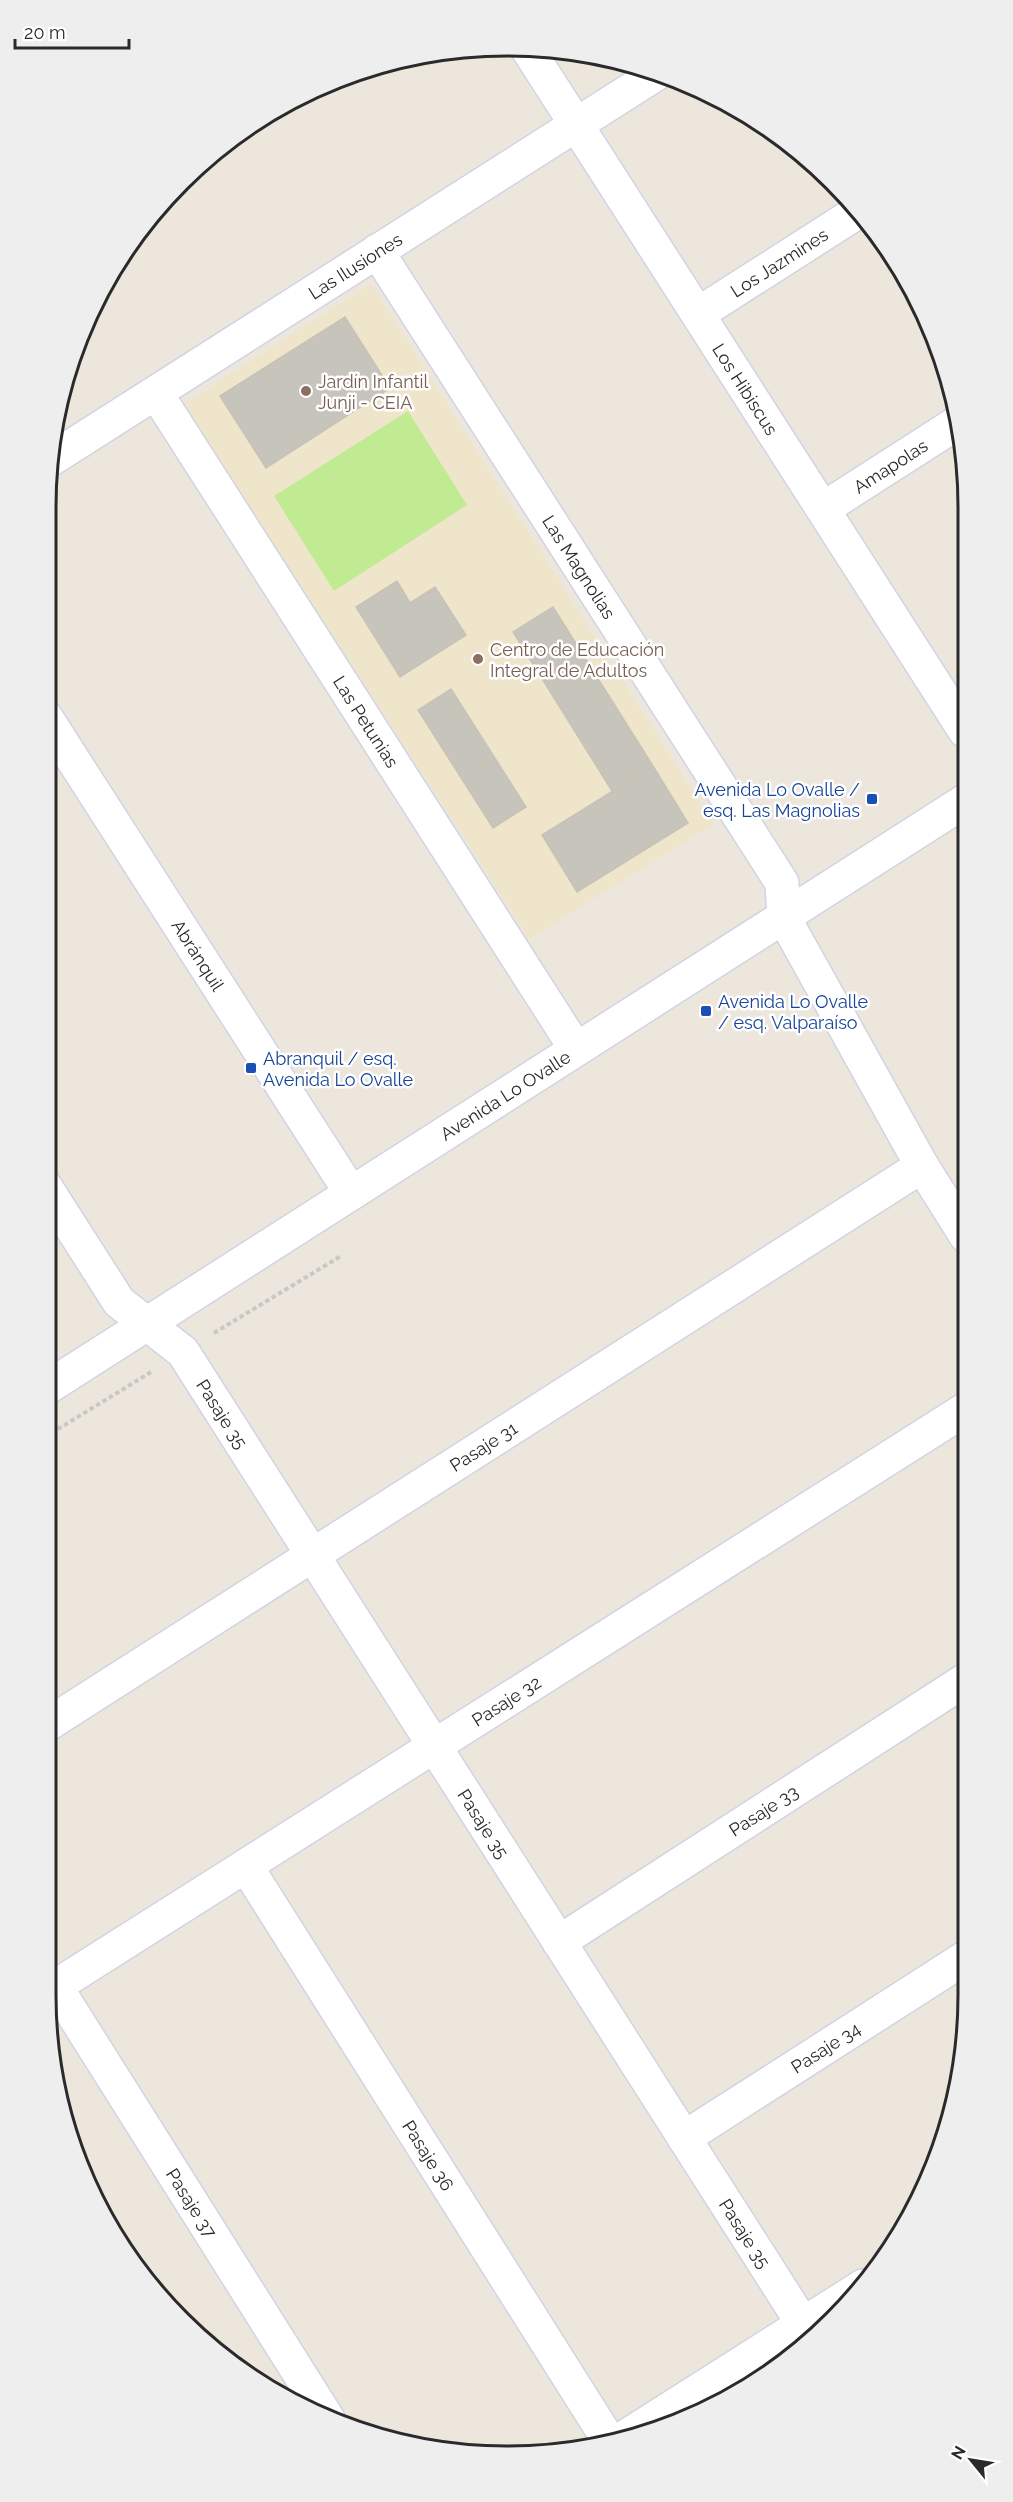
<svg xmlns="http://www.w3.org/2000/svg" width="1013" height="2502" font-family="Raleway,sans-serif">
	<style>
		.education { fill: #eee5cb }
		.green { fill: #ade498 }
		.pitch { fill: #c1eb93 }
		.building { fill: #c7c4bb; stroke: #c8c2b6; stroke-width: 1.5 }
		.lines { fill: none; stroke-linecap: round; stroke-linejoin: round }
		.minor-casing { stroke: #d1d4e3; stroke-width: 36 }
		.tertiary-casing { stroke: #d1d4e3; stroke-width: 36 }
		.secondary-casing { stroke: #d1d4e3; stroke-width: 36 }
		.path { stroke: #c8c8c8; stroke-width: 4; stroke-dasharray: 4.5 3; stroke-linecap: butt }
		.minor { stroke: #fff; stroke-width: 33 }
		.tertiary { stroke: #fff; stroke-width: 33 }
		.secondary { stroke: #fff; stroke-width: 33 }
		.education-dot { fill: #8d6e63; stroke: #fff; stroke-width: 2 }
		.transit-dot { fill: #1a4fb4; stroke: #fff; stroke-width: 2 }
		.labels { text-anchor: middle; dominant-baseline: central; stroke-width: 5; stroke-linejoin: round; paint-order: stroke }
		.street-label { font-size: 18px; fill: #2a2a2a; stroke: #fff }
		.education-label { font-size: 18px; fill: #785e54; stroke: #fff; text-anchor: start }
		.transit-label { font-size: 18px; fill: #164399; stroke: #fff; text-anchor: start }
		.rim { fill: none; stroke: #2a2a2a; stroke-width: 3 }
	</style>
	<rect width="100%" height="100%" fill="#ece6dc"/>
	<!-- education -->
	<path class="education" d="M371 284 713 824 530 939 183 405Z"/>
	<!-- green -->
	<path class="green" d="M790 2350 792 2352 763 2379 683 2422 651 2432Z"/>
	<!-- pitch -->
	<path class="pitch" d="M408 411 467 505 334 591 274 496Z"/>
	<!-- building -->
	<path class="building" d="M345 317 390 388 266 468 220 396Z
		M397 581 410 603 435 587 466 635 400 677 356 607Z
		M553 607 653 766 612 791 513 632Z
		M451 689 526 807 493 828 418 710Z
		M653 766 688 823 577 892 542 835Z"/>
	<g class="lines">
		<defs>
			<g id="minor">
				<path id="s1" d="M527 48 965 731"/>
				<path id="s2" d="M377 251 782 883 784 918"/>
				<path id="s3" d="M698 314 859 211"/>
				<path id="s4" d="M156 393 576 1049"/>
				<path id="s5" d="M53 458 659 72"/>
				<path id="s6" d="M823 509 957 423"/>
				<path id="s7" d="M45 716 351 1193"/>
				<path id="s8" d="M45 1186 119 1302 183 1352 810 2335"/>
				<path id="s9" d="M45 1726 922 1166"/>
				<path id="s10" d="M246 1866 611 2444"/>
				<path id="s11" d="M559 1942 967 1679"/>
				<path id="s12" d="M56 1987 328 2419"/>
				<path id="s13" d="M45 1993 966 1409"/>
				<path id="s14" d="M684 2138 968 1956"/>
				<path d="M619 2441 863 2286"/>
			</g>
			<path id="tertiary" d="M784 918 922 1166 966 1236"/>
			<g id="secondary">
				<path id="s15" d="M45 1389 965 801"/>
			</g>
		</defs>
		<!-- minor casing -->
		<use href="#minor" class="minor-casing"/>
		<!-- tertiary casing -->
		<use href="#tertiary" class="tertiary-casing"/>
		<!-- secondary casing -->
		<use href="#secondary" class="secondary-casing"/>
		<!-- path -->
		<path class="path" d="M214 1333 341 1256
			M45 1437 151 1372"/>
		<!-- minor -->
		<use href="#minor" class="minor"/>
		<!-- tertiary -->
		<use href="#tertiary" class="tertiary"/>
		<!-- secondary -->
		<use href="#secondary" class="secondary"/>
	</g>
	<!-- markers -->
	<g class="education-dot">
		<circle cx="306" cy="391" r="6"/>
		<circle cx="478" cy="659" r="6"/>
	</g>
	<g class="transit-dot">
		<rect x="866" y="793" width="12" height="12" rx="3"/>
		<rect x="700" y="1005" width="12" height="12" rx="3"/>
		<rect x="245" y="1062" width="12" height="12" rx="3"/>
	</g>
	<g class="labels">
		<!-- street labels -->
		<g class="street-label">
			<text stroke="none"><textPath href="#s3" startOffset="96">Los Jazmines</textPath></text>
			<text stroke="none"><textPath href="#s5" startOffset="358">Las Ilusiones</textPath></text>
			<text stroke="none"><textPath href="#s1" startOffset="405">Los Hibiscus</textPath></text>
			<text stroke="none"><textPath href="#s6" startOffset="80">Amapolas</textPath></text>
			<text stroke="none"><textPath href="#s2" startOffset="375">Las Magnolias</textPath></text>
			<text stroke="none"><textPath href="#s4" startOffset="390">Las Petunias</textPath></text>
			<text stroke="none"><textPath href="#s7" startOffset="284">Abránquil</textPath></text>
			<text stroke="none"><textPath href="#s15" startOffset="546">Avenida Lo Ovalle</textPath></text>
			<text stroke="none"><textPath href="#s8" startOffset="292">Pasaje 35</textPath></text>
			<text stroke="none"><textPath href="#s9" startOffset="520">Pasaje 31</textPath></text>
			<text stroke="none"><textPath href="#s13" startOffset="546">Pasaje 32</textPath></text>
			<text stroke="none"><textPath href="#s11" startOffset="243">Pasaje 33</textPath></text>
			<text stroke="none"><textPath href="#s8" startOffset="778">Pasaje 35</textPath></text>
			<text stroke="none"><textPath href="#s14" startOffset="168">Pasaje 34</textPath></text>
			<text stroke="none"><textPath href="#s10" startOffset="342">Pasaje 36</textPath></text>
			<text stroke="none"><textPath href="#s12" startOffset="255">Pasaje 37</textPath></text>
			<text stroke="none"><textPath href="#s8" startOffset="1264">Pasaje 35</textPath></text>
		</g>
		<!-- education labels -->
		<g class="education-label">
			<text x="318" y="381">Jardín Infantil<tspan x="318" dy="21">Junji - CEIA</tspan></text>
			<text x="490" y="649">Centro de Educación<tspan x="490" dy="21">Integral de Adultos</tspan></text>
		</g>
		<!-- transit labels -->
		<g class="transit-label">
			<text x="860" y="789" text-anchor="end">Avenida Lo Ovalle /<tspan x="860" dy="21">esq. Las Magnolias</tspan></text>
			<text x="718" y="1001">Avenida Lo Ovalle<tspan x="718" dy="21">/ esq. Valparaíso</tspan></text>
			<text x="263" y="1058">Abranquil / esq.<tspan x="263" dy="21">Avenida Lo Ovalle</tspan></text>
		</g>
	</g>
	<!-- crop -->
	<path d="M0 0H1013V2502H0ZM507 56H507A451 451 0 0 1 958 507V1995A451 451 0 0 1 507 2446H507A451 451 0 0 1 56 1995V507A451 451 0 0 1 507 56Z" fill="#eee" fill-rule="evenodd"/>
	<path class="rim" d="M507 56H507A451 451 0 0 1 958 507V1995A451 451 0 0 1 507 2446H507A451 451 0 0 1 56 1995V507A451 451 0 0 1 507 56Z"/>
	<!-- north arrow -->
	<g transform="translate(971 2460) rotate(300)" stroke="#ffffff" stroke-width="4.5" paint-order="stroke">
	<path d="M0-4.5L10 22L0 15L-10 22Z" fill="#2a2a2a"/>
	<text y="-9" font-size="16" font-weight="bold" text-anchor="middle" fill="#2a2a2a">N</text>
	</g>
	<!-- scale -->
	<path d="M15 39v9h114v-9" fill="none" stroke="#2a2a2a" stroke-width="3"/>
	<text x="24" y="39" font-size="18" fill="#2a2a2a" stroke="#ffffff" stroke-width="4.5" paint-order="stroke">20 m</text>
</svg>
